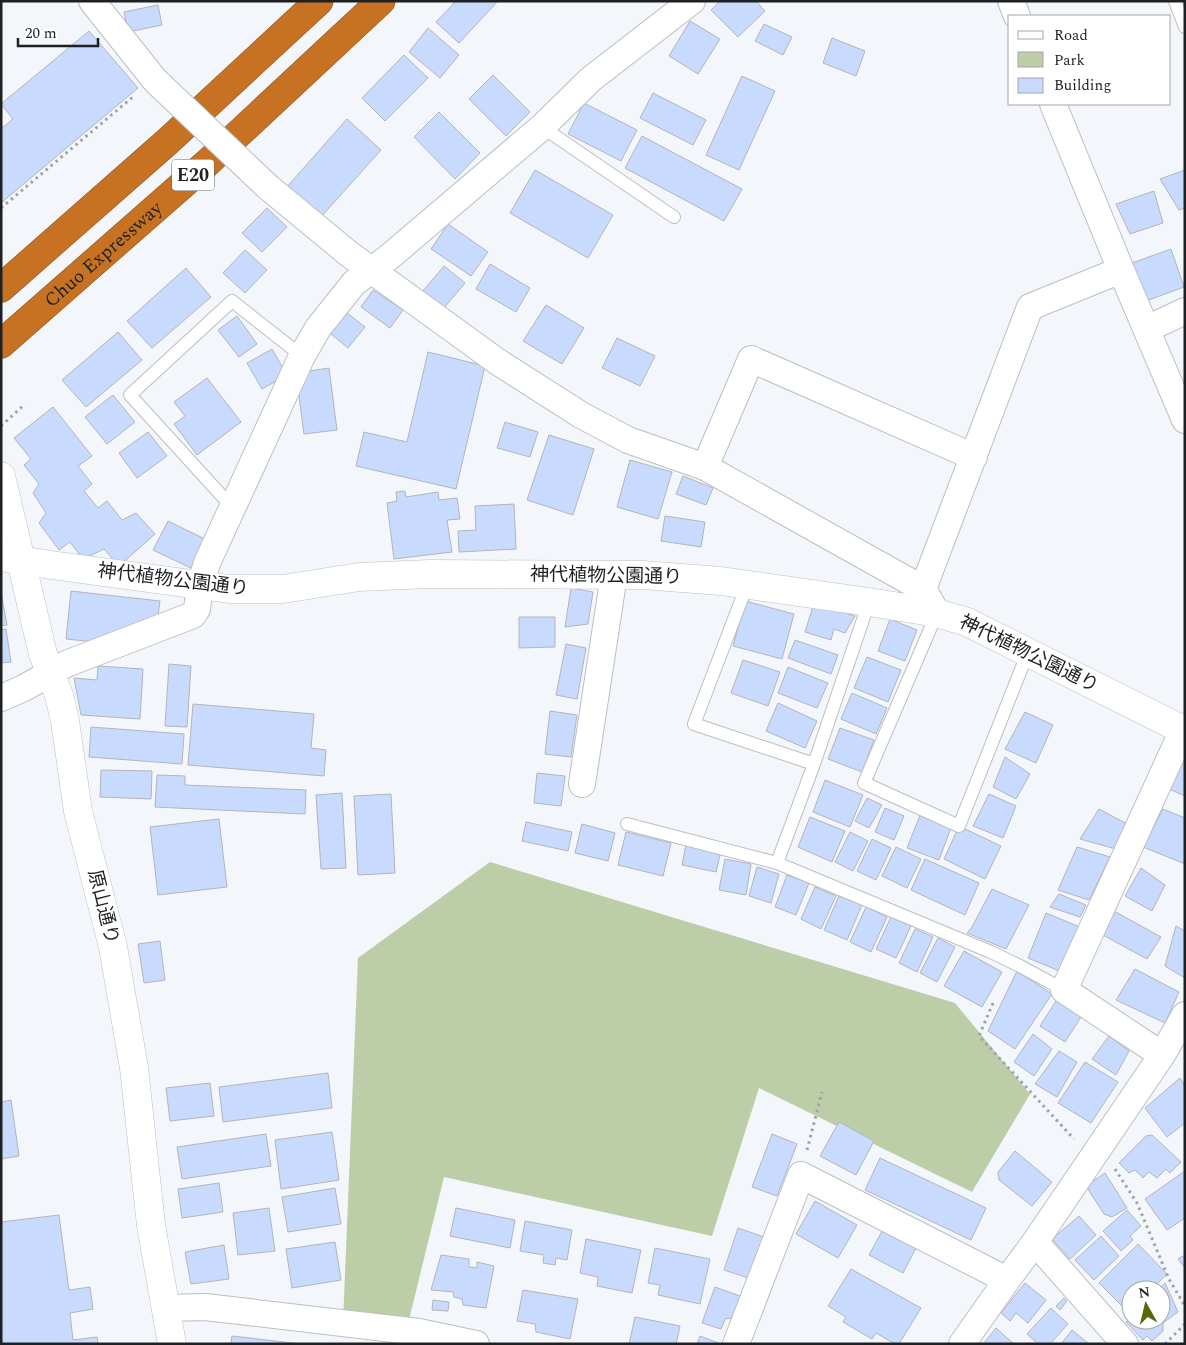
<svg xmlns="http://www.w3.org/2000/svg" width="1186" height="1345" font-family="Spectral,'Noto Sans JP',serif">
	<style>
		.green { fill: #bdcda8 }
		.building { fill: #c8dbff; stroke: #b2b5b9 }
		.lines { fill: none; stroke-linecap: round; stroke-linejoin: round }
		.lane-casing { stroke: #bcbec2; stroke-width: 14 }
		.street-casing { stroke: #bcbec2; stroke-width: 28 }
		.secondary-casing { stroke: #bcbec2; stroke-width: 29 }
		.highway-casing { stroke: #8c5522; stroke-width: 29 }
		.path { stroke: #a0a2a5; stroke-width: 3; stroke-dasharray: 2.5 4; stroke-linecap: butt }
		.lane { stroke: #fff; stroke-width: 12 }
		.street { stroke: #fff; stroke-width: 26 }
		.secondary { stroke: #fff; stroke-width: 28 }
		.highway { stroke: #c77122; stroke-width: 28 }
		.street-bridge-casing { stroke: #bcbec2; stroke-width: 28; stroke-linecap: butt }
		.street-bridge { stroke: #fff; stroke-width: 26 }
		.labels { text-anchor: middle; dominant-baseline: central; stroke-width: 4; stroke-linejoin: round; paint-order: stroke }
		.shield { fill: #fff; stroke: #626364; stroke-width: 1 }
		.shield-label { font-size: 18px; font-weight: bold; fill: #1f2022 }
		.street-label { font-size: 19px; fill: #1f2022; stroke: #fff }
	</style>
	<rect width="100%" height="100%" fill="#f3f6fa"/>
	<!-- green -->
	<path class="green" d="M490 862 955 1003 1030 1094 972 1192 759 1088 712 1236 444 1177 407 1328 343 1323 358 958Z"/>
	<!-- building -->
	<path class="building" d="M456 1H498L459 43 436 22Z
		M720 1H756L765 11 738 37 711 10Z
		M158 5 162 25 128 32 124 12Z
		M690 21 720 39 698 74 669 56Z
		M764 24 792 37 783 55 755 41Z
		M428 28 459 55 440 78 409 52Z
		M89 31 138 88 1 203V129L13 119 1 104Z
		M832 38 865 51 856 76 823 63Z
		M404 55 428 78 385 121 362 98Z
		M493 75 530 112 506 136 469 99Z
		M742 76 775 91 739 170 706 155Z
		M653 93 706 120 693 145 640 118Z
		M584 103 637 130 621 161 568 134Z
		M439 112 480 153 455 179 414 137Z
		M347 119 381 150 320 218 286 188Z
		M642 136 742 189 724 221 625 168Z
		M535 170 613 215 588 258 510 213Z
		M1185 170V208L1179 210 1160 179Z
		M1154 191 1163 223 1130 234 1116 204Z
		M267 208 287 227 262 252 242 233Z
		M448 224 488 252 471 276 431 249Z
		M1171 249 1184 287 1146 301 1132 263Z
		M245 250 267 270 245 293 223 273Z
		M490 264 530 288 516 312 476 289Z
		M444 266 465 283 443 309 422 292Z
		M186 268 211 297 152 348 127 321Z
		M373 290 403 310 390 328 361 307Z
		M546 305 584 328 562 364 523 341Z
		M347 313 365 327 348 348 330 333Z
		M237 316 257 344 239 357 218 330Z
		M118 332 142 360 86 407 62 380Z
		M617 338 655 356 640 386 602 368Z
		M272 349 287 375 262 389 247 363Z
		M428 352 485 366 456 489 356 466 364 432 407 442Z
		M329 368 337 430 304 434 296 373Z
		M207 378 241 422 197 455 174 424 185 416 174 402Z
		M113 395 135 422 107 444 85 417Z
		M53 407 92 456 78 466 92 484 84 491 98 508 107 501 122 520 136 513 155 534 119 566 104 549 83 559 70 542 59 550 39 523 46 513 33 493 39 484 24 465 31 459 14 438Z
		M505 422 538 432 530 457 497 448Z
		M148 432 167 456 137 478 119 453Z
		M549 435 594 449 573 515 527 500Z
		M630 460 672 472 658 519 617 507Z
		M683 476 713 488 706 505 676 494Z
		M405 491 406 497 438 492 439 500 457 498 460 519 447 520 452 552 394 559 387 503 397 501 396 492Z
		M514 504 516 549 459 552 458 531 476 530 475 506Z
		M665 516 705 522 701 547 661 541Z
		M168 521 209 541 195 570 153 550Z
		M571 588 593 592 588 624 565 627Z
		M71 591 160 601 157 622 95 642 66 639Z
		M1 592 7 625 1 626Z
		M745 601 794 614 782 659 733 646Z
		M814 603 855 616 845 633 834 629 831 640 805 632Z
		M519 617H555V647L519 648Z
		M890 619 917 630 905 661 878 651Z
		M6 629 11 662 1 663V630Z
		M795 640 838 655 831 674 788 658Z
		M566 644 586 648 577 699 556 695Z
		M867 657 901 670 888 702 854 688Z
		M743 660 780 672 768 706 731 693Z
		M169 664 191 666 187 727 165 726Z
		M98 666 143 669 140 719 81 715 74 678 97 680Z
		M788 667 828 683 817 708 778 693Z
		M852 693 887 708 876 734 841 719Z
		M778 703 817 721 805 748 766 731Z
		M193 704 314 714 311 748 326 750 324 776 188 765Z
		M550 711 577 715 571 757 545 754Z
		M1025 712 1053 725 1036 763 1005 749Z
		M91 727 184 734 182 764 89 757Z
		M840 728 874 740 862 772 828 759Z
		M1185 754V796L1167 788Z
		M1005 757 1030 774 1016 799 993 787Z
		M101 770 152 771 151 799 100 797Z
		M537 773 565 776 561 806 534 803Z
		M157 775 185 776V785L306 790 305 814 155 807Z
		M825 780 863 795 850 827 813 812Z
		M342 793 346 868 321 869 316 795Z
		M391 794 395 873 358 875 354 796Z
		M989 794 1016 806 1003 838 973 826Z
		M867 798 882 805 869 828 855 821Z
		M885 808 904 816 894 840 875 832Z
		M1099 809 1129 825 1116 849 1080 839Z
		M1163 809 1185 818V864L1143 847Z
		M921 813 952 825 939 860 907 848Z
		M810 817 845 831 832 862 798 847Z
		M219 819 227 887 158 895 150 827Z
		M526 822 572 832 568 851 522 841Z
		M582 824 615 833 608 861 575 853Z
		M959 826 1001 846 985 879 944 859Z
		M626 832 671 843 663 876 618 865Z
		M850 832 868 841 853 871 835 862Z
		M872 839 891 848 876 880 857 871Z
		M686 844 721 851 716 872 682 865Z
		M896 847 921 859 907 888 882 876Z
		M1077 847 1110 857 1089 900 1058 890Z
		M725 859 751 864 746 895 719 890Z
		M925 859 979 883 965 915 911 890Z
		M757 867 779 874 771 903 749 896Z
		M1141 868 1165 885 1152 911 1125 896Z
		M787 875 809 883 796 915 775 907Z
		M815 887 836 896 821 929 801 919Z
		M992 889 1029 905 1006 949 967 933 972 927Z
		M1059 894 1086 905 1080 917 1050 907Z
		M839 896 862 905 847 940 824 930Z
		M866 907 887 917 871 952 850 942Z
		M1112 910 1161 937 1147 959 1101 934Z
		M1046 913 1080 927 1062 972 1028 958Z
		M891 917 911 926 896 958 876 949Z
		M1176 926 1185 931V978L1165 966Z
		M915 929 933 937 917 972 899 963Z
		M938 938 955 947 937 982 920 973Z
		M160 941 165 980 144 983 138 944Z
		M964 951 1002 972 982 1007 944 986Z
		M1135 969 1179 992 1165 1023 1116 1000Z
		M1017 971 1052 994 1015 1049 988 1031Z
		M1058 998 1083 1014 1065 1042 1040 1026Z
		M1033 1034 1052 1049 1034 1076 1014 1062Z
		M1109 1036 1129 1051 1116 1075 1092 1059Z
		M1059 1051 1077 1062 1057 1097 1035 1084Z
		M1085 1062 1118 1082 1091 1123 1058 1103Z
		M328 1073 332 1108 223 1122 219 1087Z
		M1180 1078 1185 1086V1123L1167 1137 1145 1108Z
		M210 1083 214 1116 170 1121 166 1088Z
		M11 1100 19 1156 1 1159V1102Z
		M839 1122 874 1141 856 1175 820 1156Z
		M332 1132 339 1180 281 1189 275 1140Z
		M266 1134 271 1166 182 1179 177 1147Z
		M772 1134 797 1144 777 1196 752 1187Z
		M1152 1135 1181 1162 1170 1173 1166 1169 1157 1178 1149 1172 1143 1178 1135 1170 1129 1173 1119 1163 1146 1136Z
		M1015 1151 1052 1182 1032 1206 999 1180 998 1172Z
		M880 1158 986 1208 971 1240 865 1190Z
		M1185 1171V1218L1167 1230 1145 1199Z
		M1105 1173 1127 1208 1112 1217 1104 1214 1086 1186Z
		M219 1183 223 1212 182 1218 178 1189Z
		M335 1188 341 1224 288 1232 282 1197Z
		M815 1201 857 1225 838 1258 796 1234Z
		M269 1208 275 1251 238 1255 233 1213Z
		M456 1208 515 1220 510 1248 450 1236Z
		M1127 1210 1141 1226 1130 1236 1133 1240 1121 1251 1103 1231Z
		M59 1215 69 1290 90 1287 93 1309 70 1313 73 1340 97 1337 98 1344H1V1222Z
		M1079 1216 1096 1235 1070 1259 1052 1239Z
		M525 1221 572 1230 567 1260 556 1258 555 1265 543 1263 544 1255 520 1251Z
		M885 1226 918 1244 903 1273 869 1255Z
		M738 1228 770 1239 751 1279 724 1270Z
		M1101 1236 1119 1256 1094 1280 1075 1260Z
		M586 1239 641 1250 632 1293 597 1286 598 1277 580 1273Z
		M335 1242 341 1280 292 1288 286 1249Z
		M1138 1244 1167 1274 1153 1288 1147 1282 1138 1290H1131V1297L1122 1306 1099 1283Z
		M224 1245 229 1279 191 1284 185 1252Z
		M655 1248 710 1259 700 1304 658 1295 660 1285 648 1283Z
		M441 1255 469 1259V1267L477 1268V1262L494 1266 486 1308 463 1305 462 1299 454 1297 453 1292 431 1290Z
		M1185 1255V1268L1178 1259Z
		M851 1269 921 1308 899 1344H895L876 1333 872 1339 843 1322 846 1317 828 1306Z
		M1025 1283 1046 1300 1028 1323 1016 1313 1010 1321 1001 1313Z
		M1165 1283 1178 1312 1163 1323V1331L1152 1341 1147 1336 1143 1340 1126 1322 1131 1317V1320H1161V1290H1158Z
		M715 1287 740 1296 732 1318 725 1319 721 1329 702 1323Z
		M523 1290 578 1299 570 1339 536 1332 535 1324 517 1321Z
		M1064 1298 1067 1301 1060 1310 1056 1306Z
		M433 1300 449 1302 448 1311 432 1310Z
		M1051 1308 1068 1324 1050 1344H1038L1027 1334Z
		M635 1317 680 1326 676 1344H629Z
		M996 1328 1014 1344H983Z
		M1072 1330 1089 1344H1061Z
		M232 1336 301 1344H231Z
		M700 1336 721 1344H697Z"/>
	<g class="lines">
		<defs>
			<path id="lane" d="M1175 1 1185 27
				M542 127 674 217
				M232 507 130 395 232 301 302 356
				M747 585 694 724 814 764
				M937 613 864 783 959 826 1028 652
				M627 824 777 863 991 952 1020 966 1064 990
				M777 863 814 764 869 602"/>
			<path id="street" d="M92 1 154 79 161 86
				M1011 1 1017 16
				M1053 104 1121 270 1185 420
				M268 187 349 254 498 362 581 415 628 440 705 467 923 589 937 613
				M1147 329 1185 311
				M705 467 751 359 974 457
				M923 589 1030 307 1121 270
				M1 698 24 688 66 664 193 615 197 609 200 585 207 563 302 356 318 328 354 283 388 258 542 127 591 79 692 1
				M582 784 614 575
				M1162 1055 1064 990 1183 730
				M1035 1242 1125 1344
				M166 1308 205 1307 419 1332 476 1344
				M736 1344 801 1175 1007 1280
				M962 1344 1007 1280 1035 1242 1162 1055 1185 1015"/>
			<path id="secondary" d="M1 476 43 654 59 695 65 721 78 811 113 947 134 1068 151 1225 172 1344
				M1 557 51 565 229 589H283L359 577 430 574 643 575 721 581 869 602 937 613 967 622 1185 731"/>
			<g id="highway">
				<path d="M1 288 167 142 319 1"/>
				<path id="s1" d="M1 344 205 165 381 1"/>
			</g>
		</defs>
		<!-- lane casing -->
		<use href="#lane" class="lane-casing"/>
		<!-- street casing -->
		<use href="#street" class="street-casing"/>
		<!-- secondary casing -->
		<use href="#secondary" class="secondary-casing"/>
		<!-- highway casing -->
		<use href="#highway" class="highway-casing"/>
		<!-- path -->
		<path class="path" d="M1 208 134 96
			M1 426 25 404
			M993 1003 979 1036 1074 1139
			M807 1150 822 1092
			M1115 1169 1137 1203 1169 1279 1185 1306
			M1165 1344 1185 1324"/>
		<!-- lane -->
		<use href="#lane" class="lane"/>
		<!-- street -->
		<use href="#street" class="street"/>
		<!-- secondary -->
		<use href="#secondary" class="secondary"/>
		<!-- highway -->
		<use href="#highway" class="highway"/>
		<defs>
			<path id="street-bridge" d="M161 86 268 187"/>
		</defs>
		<!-- street-bridge casing -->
		<use href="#street-bridge" class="street-bridge-casing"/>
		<!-- street-bridge -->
		<use href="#street-bridge" class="street-bridge"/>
	</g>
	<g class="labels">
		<!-- shield labels -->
		<rect class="shield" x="172" y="159.5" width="42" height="31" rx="4"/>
		<g class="shield-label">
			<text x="193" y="175">E20</text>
		</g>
		<!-- street labels -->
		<g class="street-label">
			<text stroke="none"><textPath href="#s1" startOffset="136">Chuo Expressway</textPath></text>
			<text transform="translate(606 576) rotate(1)">神代植物公園通り</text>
			<text transform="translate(173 580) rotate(7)">神代植物公園通り</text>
			<text transform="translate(1029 654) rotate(26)">神代植物公園通り</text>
			<text transform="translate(103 907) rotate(76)">原山通り</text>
		</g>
	</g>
	<!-- border -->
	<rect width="1186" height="1345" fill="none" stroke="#1f2022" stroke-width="5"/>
	<!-- legend -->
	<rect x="1008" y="15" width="162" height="90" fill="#ffffff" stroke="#a5a6a7"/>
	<rect x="1018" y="31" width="25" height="8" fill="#ffffff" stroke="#a5a6a7"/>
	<text x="1054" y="40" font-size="15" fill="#1f2022">Road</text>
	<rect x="1018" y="52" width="25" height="15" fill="#bdcda8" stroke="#a5a6a7"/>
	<text x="1054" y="65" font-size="15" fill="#1f2022">Park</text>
	<rect x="1018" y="78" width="25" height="15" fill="#c8dbff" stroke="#a5a6a7"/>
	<text x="1054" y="90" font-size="15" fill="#1f2022">Building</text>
	<!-- north arrow -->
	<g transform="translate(1146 1305) rotate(352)"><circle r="24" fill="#ffffff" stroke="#a5a6a7"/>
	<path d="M0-4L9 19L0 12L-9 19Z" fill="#5b6608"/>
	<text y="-8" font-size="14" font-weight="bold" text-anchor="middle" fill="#1f2022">N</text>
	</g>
	<!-- scale -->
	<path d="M18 38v8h80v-8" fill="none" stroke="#1f2022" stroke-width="2.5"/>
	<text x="25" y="38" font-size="15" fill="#1f2022" stroke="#ffffff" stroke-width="4" paint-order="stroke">20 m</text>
</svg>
